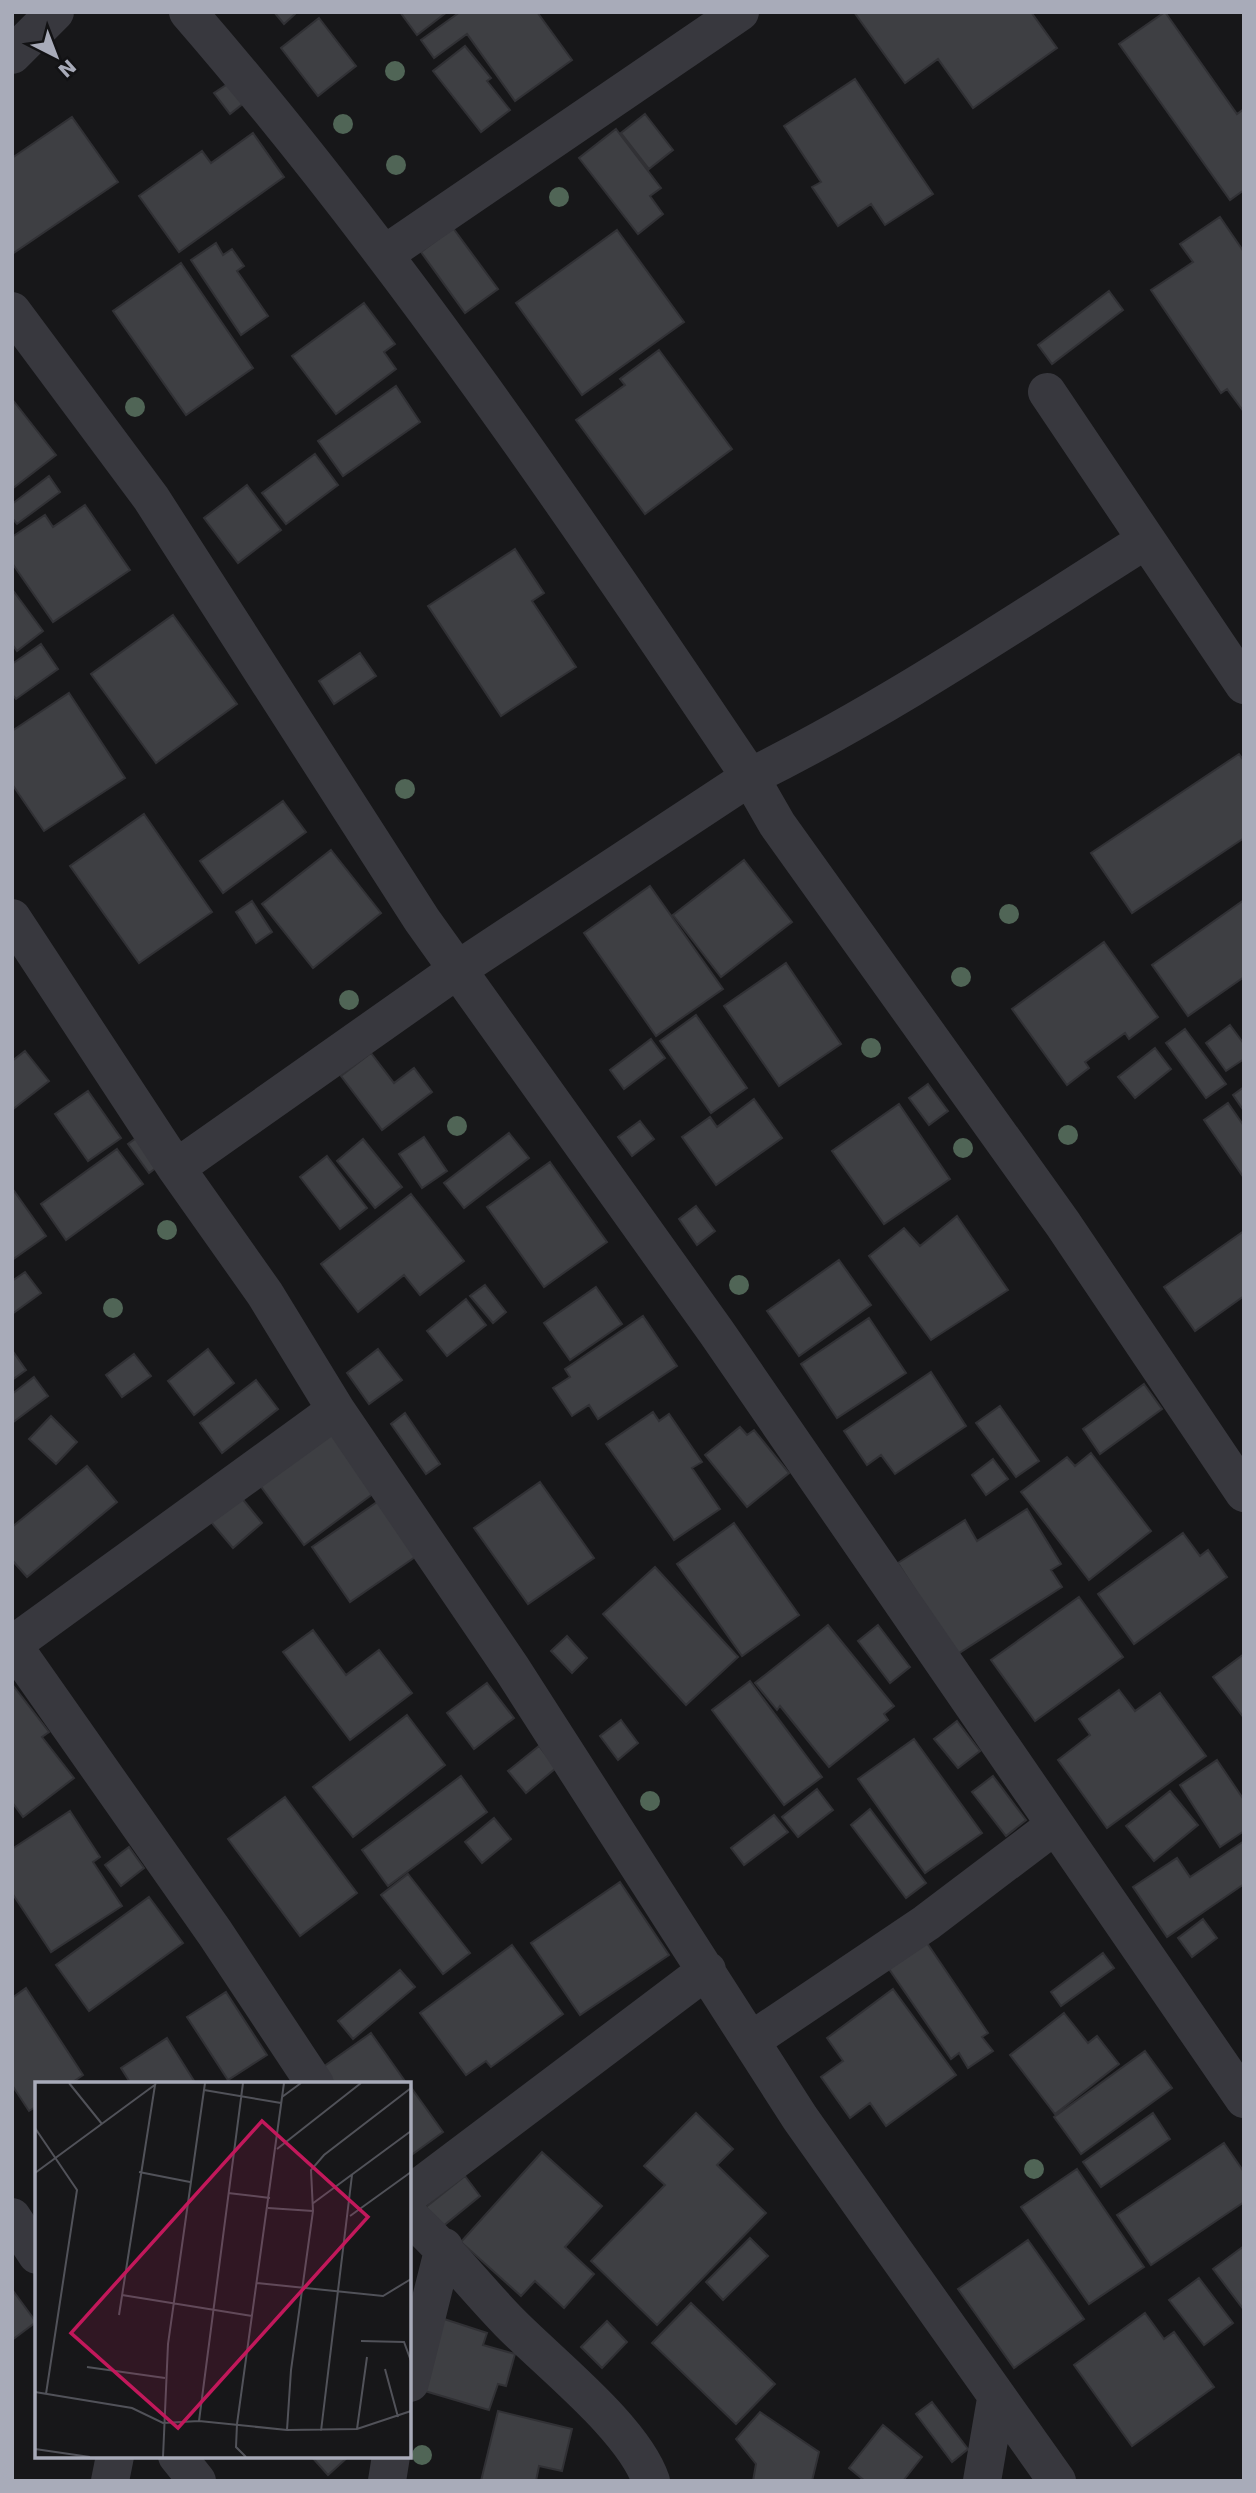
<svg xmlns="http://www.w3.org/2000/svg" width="1256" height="2493" font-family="'DejaVu Sans',sans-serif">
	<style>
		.building { fill: #3e3f43; stroke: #313135; stroke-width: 2 }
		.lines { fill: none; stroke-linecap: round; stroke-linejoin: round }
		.minor { stroke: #38383e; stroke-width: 38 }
		.tree { fill: #506556 }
		.inset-road { fill: none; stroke: #515259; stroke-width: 2 }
		.view { fill: #c2185b; fill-opacity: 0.15; stroke: #c2185b; stroke-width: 3.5 }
		.inset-edge { fill: none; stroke: #a8abb9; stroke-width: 3.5 }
	</style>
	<rect width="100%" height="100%" fill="#171719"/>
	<!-- building -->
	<path class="building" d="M274 12H294L295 14 284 24Z
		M400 12H447L417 35Z
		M460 12H537L572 60 515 101 467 34 434 58 421 40Z
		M854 12H1031L1057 48 973 108 938 59 905 83Z
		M1165 12 1237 114 1244 109V190L1230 200 1119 44Z
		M319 18 356 66 318 96 281 48Z
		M465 46 491 78 487 81 510 110 481 132 433 71Z
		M855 79 933 194 885 225 871 204 838 226 812 187 821 182 784 126Z
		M229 83 244 103 230 114 214 93Z
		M645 114 673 150 649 169 621 133Z
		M72 117 118 182 12 254V158Z
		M616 129 661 188 650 196 663 214 638 234 579 158Z
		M253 133 284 177 179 252 139 196 202 151 211 163Z
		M1220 217 1244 252V412L1227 389 1221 393 1151 290 1193 262 1180 244Z
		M453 228 498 289 465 313 421 252Z
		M617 230 684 322 582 395 516 303Z
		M216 243 223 255 232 249 244 266 237 271 268 316 241 335 191 260Z
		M181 263 253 368 186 415 113 311Z
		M1109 291 1123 310 1052 364 1038 345Z
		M364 303 395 344 384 352 396 369 336 414 292 356Z
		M659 350 732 449 645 514 576 420 625 385 620 379Z
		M396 386 420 422 343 476 318 441Z
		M12 399 56 455 12 489Z
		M315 454 338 485 286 524 262 493Z
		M49 476 60 492 17 524 12 518V504Z
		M247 485 281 530 238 563 204 518Z
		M85 505 130 570 53 622 12 563V537L45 515 53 527Z
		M515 549 544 593 532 601 576 667 501 716 428 606Z
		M12 589 43 631 17 651 12 644Z
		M173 615 237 704 156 763 91 674Z
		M41 644 58 669 16 699 12 694V664Z
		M360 653 376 676 334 704 319 681Z
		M69 693 125 778 44 831 12 784V731Z
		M1239 754 1244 761V838L1132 913 1091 853Z
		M283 801 306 832 223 893 200 861Z
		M144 814 212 912 139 963 70 866Z
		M331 850 381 913 313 968 262 904Z
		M744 860 792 922 721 977 673 915Z
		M650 886 723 989 656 1036 584 933Z
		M1244 900V977L1188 1016 1152 965Z
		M252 901 272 932 256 943 236 912Z
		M1104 942 1158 1017 1129 1039 1125 1033 1085 1062 1089 1068 1067 1085 1012 1009Z
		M786 963 841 1044 779 1086 724 1006Z
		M696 1015 747 1088 711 1113 660 1041Z
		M1230 1025 1244 1044V1059L1226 1071 1206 1043Z
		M1185 1029 1226 1084 1206 1098 1166 1043Z
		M651 1039 665 1058 624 1089 610 1070Z
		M1155 1048 1171 1069 1135 1098 1118 1077Z
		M25 1051 49 1081 12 1110V1061Z
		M371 1053 394 1083 414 1068 432 1092 382 1130 341 1076Z
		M928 1084 948 1111 929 1125 909 1098Z
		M1244 1087V1111L1233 1095Z
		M88 1091 121 1138 88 1161 55 1114Z
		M754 1099 782 1138 716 1185 682 1137 710 1117 717 1127Z
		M1228 1103 1244 1126V1178L1204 1120Z
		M899 1104 950 1179 884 1224 832 1151Z
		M640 1121 654 1139 632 1156 618 1137Z
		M509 1133 529 1158 464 1208 444 1183Z
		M139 1136 160 1165 149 1173 128 1144Z
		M424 1137 447 1171 422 1188 399 1154Z
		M363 1139 402 1187 375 1208 337 1161Z
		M117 1149 143 1184 66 1240 41 1204Z
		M327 1156 367 1208 340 1229 300 1177Z
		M550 1162 607 1242 544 1287 487 1207Z
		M12 1188 46 1236 12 1260Z
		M411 1194 464 1261 420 1295 404 1275 358 1312 321 1264Z
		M696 1206 715 1231 697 1245 679 1219Z
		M957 1216 1008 1290 931 1340 869 1256 904 1228 920 1246Z
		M1244 1231V1296L1195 1331 1164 1287Z
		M839 1260 871 1305 799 1356 767 1311Z
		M25 1272 41 1293 12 1314V1281Z
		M485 1285 506 1312 493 1323 470 1296Z
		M596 1287 622 1324 570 1360 544 1323Z
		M466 1299 486 1325 447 1356 427 1331Z
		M643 1316 677 1366 598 1419 589 1405 572 1416 553 1388 570 1377 565 1369Z
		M869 1318 906 1373 837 1418 801 1364Z
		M208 1349 234 1383 194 1415 168 1381Z
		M378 1349 402 1380 369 1404 347 1373Z
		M12 1350 26 1370 12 1380Z
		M134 1354 151 1376 122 1397 106 1375Z
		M931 1372 966 1426 895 1474 881 1455 867 1465 844 1431Z
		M34 1377 48 1396 12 1423V1394Z
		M256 1380 278 1409 222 1453 200 1423Z
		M1144 1384 1162 1409 1100 1454 1083 1429Z
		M1000 1406 1039 1461 1016 1477 976 1423Z
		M653 1412 659 1421 669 1414 702 1462 692 1468 720 1509 674 1540 606 1444Z
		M405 1413 440 1464 426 1474 391 1424Z
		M51 1416 77 1442 56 1464 29 1439Z
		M740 1427 747 1435 754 1430 789 1473 747 1507 705 1455Z
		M333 1429 378 1490 304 1545 259 1484Z
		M1091 1453 1151 1531 1089 1580 1021 1492 1067 1457 1075 1466Z
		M993 1459 1008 1479 986 1495 972 1475Z
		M87 1466 117 1502 27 1577 12 1560V1527Z
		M540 1482 594 1558 528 1604 474 1528Z
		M236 1491 262 1523 233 1548 206 1516Z
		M380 1500 418 1555 350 1602 312 1547Z
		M1027 1509 1061 1564 1051 1570 1062 1587 956 1655 898 1563 965 1520 977 1541Z
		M734 1523 799 1615 742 1656 677 1564Z
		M1183 1533 1200 1556 1208 1550 1227 1577 1134 1644 1098 1594Z
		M655 1567 738 1657 686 1705 603 1614Z
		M1079 1597 1123 1657 1035 1721 991 1660Z
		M828 1625 894 1706 884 1714 888 1720 829 1767 780 1706 777 1710 755 1683Z
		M878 1625 910 1667 890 1683 858 1641Z
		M313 1630 346 1675 379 1650 412 1693 350 1740 283 1652Z
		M567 1636 587 1658 572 1673 551 1651Z
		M1244 1654V1718L1213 1677Z
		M750 1681 822 1777 784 1805 712 1710Z
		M487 1683 514 1718 474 1749 447 1713Z
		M12 1684 49 1732 42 1737 74 1778 23 1817 12 1802Z
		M1119 1690 1135 1711 1160 1693 1206 1756 1107 1828 1058 1760 1090 1735 1079 1719Z
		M407 1715 445 1765 353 1837 313 1787Z
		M621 1720 638 1743 618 1760 600 1736Z
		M957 1721 980 1751 958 1768 934 1739Z
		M914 1739 982 1833 925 1873 858 1779Z
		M539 1746 556 1768 526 1793 508 1771Z
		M1217 1760 1244 1800V1831L1220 1847 1180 1785Z
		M461 1776 487 1812 388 1886 362 1850Z
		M993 1776 1026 1820 1006 1836 972 1792Z
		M817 1789 833 1810 798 1837 782 1817Z
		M1170 1791 1198 1825 1154 1861 1126 1826Z
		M285 1797 357 1893 300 1936 228 1839Z
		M870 1809 926 1883 906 1898 851 1825Z
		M70 1811 100 1857 93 1862 122 1906 51 1952 12 1893V1849Z
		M774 1815 788 1832 744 1865 731 1848Z
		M494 1818 511 1839 482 1863 465 1842Z
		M1244 1841V1884L1167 1937 1133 1887 1177 1858 1190 1877Z
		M129 1847 144 1868 121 1886 105 1865Z
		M408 1874 470 1953 443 1974 381 1895Z
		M620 1882 669 1955 580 2015 531 1943Z
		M149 1897 183 1943 89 2011 56 1965Z
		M1203 1919 1217 1938 1192 1957 1178 1938Z
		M927 1943 988 2033 982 2037 993 2051 968 2068 959 2053 951 2059 889 1969Z
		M512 1945 563 2014 491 2067 486 2061 466 2075 420 2013Z
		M1103 1953 1114 1968 1061 2006 1051 1992Z
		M400 1970 415 1987 353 2039 338 2021Z
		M26 1988 83 2075 70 2084H37V2106L29 2111 12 2085V1998Z
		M893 1989 956 2075 886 2126 870 2103 850 2118 821 2077 843 2061 827 2038Z
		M226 1992 267 2055 228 2080 187 2017Z
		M1064 2013 1088 2043 1097 2036 1119 2064 1055 2114 1010 2055Z
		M371 2033 407 2084H324L316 2072Z
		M167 2038 196 2084H131L121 2068Z
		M1145 2051 1172 2088 1081 2154 1054 2117Z
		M410 2086 443 2132 410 2156Z
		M696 2113 733 2149 717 2165 766 2213 657 2325 591 2261 665 2185 644 2166Z
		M1153 2113 1170 2139 1101 2187 1083 2162Z
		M1224 2143 1244 2172V2202L1151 2265 1117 2215Z
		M542 2152 602 2206 565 2247 594 2274 564 2308 535 2281 521 2296 461 2242Z
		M1077 2169 1144 2267 1089 2304 1021 2207Z
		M465 2176 480 2196 442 2227 426 2207Z
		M750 2238 768 2256 723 2300 706 2282Z
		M1028 2240 1084 2319 1014 2368 958 2289Z
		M1244 2246V2310L1213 2269Z
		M1199 2278 1233 2323 1204 2345 1169 2300Z
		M14 2292 36 2322 12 2340V2294Z
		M691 2303 775 2384 736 2424 652 2343Z
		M1145 2313 1164 2339 1174 2332 1214 2387 1132 2446 1074 2365Z
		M441 2318 487 2333 483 2345 515 2354 506 2386 498 2384 489 2410 418 2389Z
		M607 2321 627 2342 602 2368 581 2347Z
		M932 2402 968 2449 952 2462 916 2414Z
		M498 2411 572 2429 562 2471 539 2466 536 2481H481Z
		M760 2412 819 2452 812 2481H753L756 2464 736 2439Z
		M883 2425 922 2457 903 2481H865L849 2468Z
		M311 2456H349L328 2475Z"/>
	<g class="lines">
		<!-- minor -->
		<path class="minor" d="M188 12C396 252 573 514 750 777L777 824 1063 1224 1244 1493
			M12 55 55 12
			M385 254 740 12
			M12 311 151 498 422 920 717 1333 1244 2099
			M1047 392 1244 685
			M12 918 176 1168 265 1294 336 1410 512 1669 800 2118 1057 2481
			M176 1168 457 970 750 777C888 709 1016 622 1146 540
			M12 1644 215 1933 315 2084
			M12 1645 336 1410
			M752 2040 926 1923 1054 1826
			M410 2194 707 1970
			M12 2217 37 2255
			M410 2217C446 2249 475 2287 509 2322 549 2363 633 2428 651 2481
			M410 2383 444 2247
			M177 2456 197 2481
			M110 2481 115 2456
			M387 2481 391 2456
			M982 2481 996 2399"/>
	</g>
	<!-- trees -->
	<g class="tree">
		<circle cx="395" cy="71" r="10"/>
		<circle cx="343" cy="124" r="10"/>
		<circle cx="396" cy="165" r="10"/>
		<circle cx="559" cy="197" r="10"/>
		<circle cx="135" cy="407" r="10"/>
		<circle cx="405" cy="789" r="10"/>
		<circle cx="1009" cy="914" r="10"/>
		<circle cx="961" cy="977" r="10"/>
		<circle cx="349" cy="1000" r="10"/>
		<circle cx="871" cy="1048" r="10"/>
		<circle cx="457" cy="1126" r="10"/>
		<circle cx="1068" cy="1135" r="10"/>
		<circle cx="963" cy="1148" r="10"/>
		<circle cx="167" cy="1230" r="10"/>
		<circle cx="739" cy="1285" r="10"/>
		<circle cx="113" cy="1308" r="10"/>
		<circle cx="650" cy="1801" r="10"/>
		<circle cx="1034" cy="2169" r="10"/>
		<circle cx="422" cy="2455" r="10"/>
	</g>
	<!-- overview -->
	<g transform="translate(35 2082)">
		<rect width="376" height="376" fill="#171719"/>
		<path class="inset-road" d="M34 1 67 42M169 8 246 21M247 15 266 1M0 46 42 108 11 312M242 67 326 1M104 90 155 100M0 91 121 2M193 111 235 116M277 122 376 49M233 126 278 129M315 134 376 90M222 201 348 214 376 197M87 213 217 234M84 233 120 3M326 259 369 260 376 279M52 285 130 296M350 287 363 335M0 310 97 326 128 341 164 339 252 348 322 347 376 329M164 339 208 1M322 347 332 275M252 348 256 288 278 129 276 88 289 73 376 6M286 349 317 93M0 367 55 375M128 375 133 262 170 1M211 375 201 365 202 342 249 1"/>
		<path class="view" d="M227 39 333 135 143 346 36 251Z"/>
		<rect width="376" height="376" class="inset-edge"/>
	</g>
	<!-- border -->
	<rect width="1256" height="2493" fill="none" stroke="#a8abb9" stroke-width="28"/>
	<!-- north arrow -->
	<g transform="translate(56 56) rotate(138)" stroke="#121214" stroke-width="5" paint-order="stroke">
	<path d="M0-5L12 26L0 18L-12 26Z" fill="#a8abb9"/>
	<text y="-10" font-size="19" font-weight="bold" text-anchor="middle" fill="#a8abb9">N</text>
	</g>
</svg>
